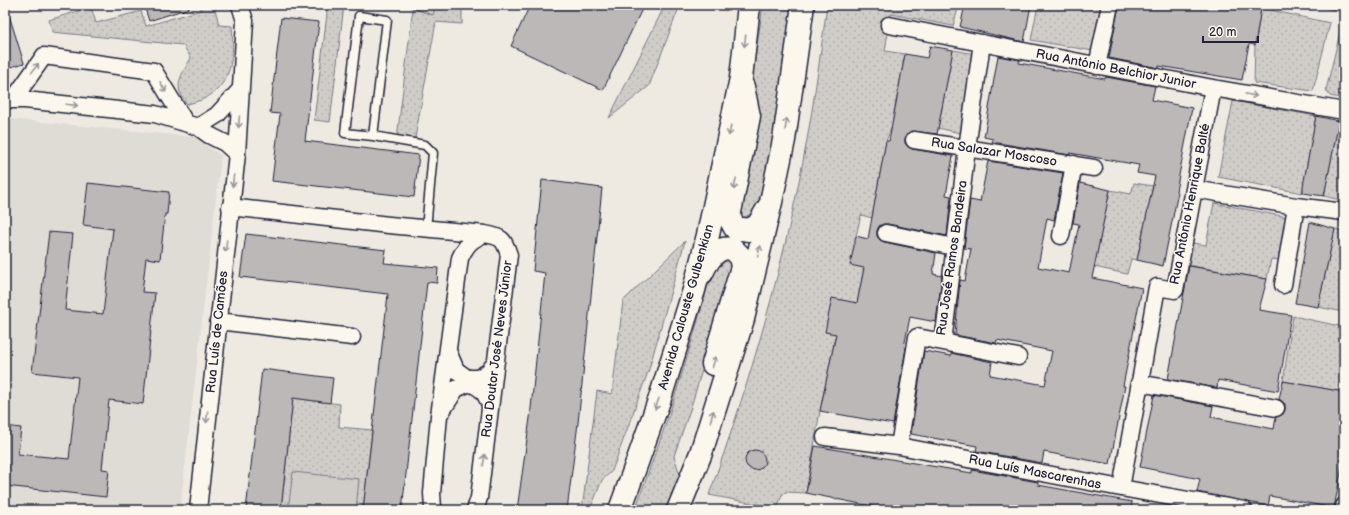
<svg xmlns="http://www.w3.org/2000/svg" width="1349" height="515" font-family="'Balsamiq Sans',sans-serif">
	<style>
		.built { fill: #dfdbd5 }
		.green { fill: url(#green-dots); stroke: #797882 }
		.pitch { fill: #d0cdc9; stroke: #797882 }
		.building { fill: #bcb8b8; stroke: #22223b }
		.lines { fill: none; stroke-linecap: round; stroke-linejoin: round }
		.lane-casing { stroke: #22223b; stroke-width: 11 }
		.street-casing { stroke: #22223b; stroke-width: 19 }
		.primary-casing { stroke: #22223b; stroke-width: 25 }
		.lane { stroke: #fbf7ec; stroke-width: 8 }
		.street { stroke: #fbf7ec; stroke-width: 16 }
		.primary { stroke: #fbf7ec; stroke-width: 22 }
		.oneway { stroke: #99979c }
		.labels { text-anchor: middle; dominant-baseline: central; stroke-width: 3; stroke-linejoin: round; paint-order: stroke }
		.street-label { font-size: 13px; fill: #22223b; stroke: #fbf7ec }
	</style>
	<defs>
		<pattern id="green-dots" width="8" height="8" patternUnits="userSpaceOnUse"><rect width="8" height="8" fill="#d0cdc9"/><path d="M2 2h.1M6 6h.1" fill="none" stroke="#b2b0ae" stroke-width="1.8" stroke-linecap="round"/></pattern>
	</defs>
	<rect width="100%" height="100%" fill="#eeeae2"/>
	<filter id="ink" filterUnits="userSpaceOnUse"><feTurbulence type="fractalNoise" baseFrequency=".025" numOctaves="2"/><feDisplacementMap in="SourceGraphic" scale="8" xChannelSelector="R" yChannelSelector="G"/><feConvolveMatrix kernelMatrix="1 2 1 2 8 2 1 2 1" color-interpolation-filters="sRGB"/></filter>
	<g filter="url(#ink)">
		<!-- built -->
		<path class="built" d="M10 119 195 137 221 156 180 510H5V121Z"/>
		<!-- green -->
		<path class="green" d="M200 5H214L219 25 232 26C235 63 230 96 187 104 172 86 181 76 191 58L183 45 52 32 49 20 91 7 96 23 141 11 146 26 201 10Z
			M326 5H344L330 122 314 120 327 14Z
			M436 5H462V24L436 22 415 138H397L413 8 432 15Z
			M665 5H680L649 86 609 118Z
			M763 5H791L782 86 772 144 759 206 752 214 744 217 737 212 753 109 752 80Z
			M827 5H959L953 26 891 14 885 51 905 54 891 129 886 141 872 218 861 215 856 236 864 268 857 303 836 333 820 411 806 493 785 492 782 495 777 508 709 495C751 380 785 261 807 140 815 95 821 50 827 5Z
			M1038 5H1102L1093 51 1031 40Z
			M1311 5H1344V12Z
			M1261 8 1330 23 1313 91 1254 83 1255 45Z
			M1342 24H1344V99L1330 96 1326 90Z
			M953 50 975 54 960 133 938 128Z
			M1233 101 1316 116 1302 193 1218 177Z
			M1339 121 1344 122V201L1324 196Z
			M1134 183 1153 186 1137 260 1131 259 1127 274 1094 267 1110 190 1131 194Z
			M1214 203 1287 217 1279 260 1271 259 1267 279 1187 265 1192 243 1206 245Z
			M1335 229 1344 231V312L1318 307Z
			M685 241 649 369 612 471 602 480 590 510H582L597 391 612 394 623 301Z
			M721 258 727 260 731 264 729 281 690 410 674 456 680 475 666 510H635L669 415 692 341 712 271Z
			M1293 316 1344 327V392L1283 381Z
			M293 398 340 404 339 427 372 430 363 510H281Z"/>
		<!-- pitch -->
		<path class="pitch" d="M404 5H436L433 15Z
			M293 472 359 479 356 510H288Z"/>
		<!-- building -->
		<path class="building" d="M144 5H189V8L149 21Z
			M530 5H644L603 90 511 46Z
			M965 5H1031L1024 42 960 27Z
			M1119 5H1242L1261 8 1255 45 1249 44 1242 80 1159 66V68L1109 58Z
			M8 12 24 63 5 69V13Z
			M281 18 319 22 305 141 419 155 414 197 272 181 280 114 270 113Z
			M930 46 953 50 937 134 911 131 907 134 905 139V143L908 147 912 149 953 156 946 195 951 196 947 236 888 224H883L879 226 877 231V236L880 240 884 242 936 253 933 274 942 276 936 322 910 317 904 347 906 348 893 424 820 411 836 334 825 332 832 298 857 303 864 268 850 265 856 236 868 239 886 141H889L905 54 927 58Z
			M998 56 1020 60 1019 63 1105 79 1106 77 1155 86 1152 100 1192 108 1176 191 1178 192 1163 266 1137 260 1155 176 1137 173 1139 165 1070 153V155L992 142 993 139 984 137Z
			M1316 116 1339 121 1324 196 1303 193V186Z
			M988 161 1063 173 1054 220 1047 218 1038 267 1069 273 1079 224 1073 223 1080 183 1110 190 1092 278 1142 288 1123 386H1125L1110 464 1044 452 1042 463 976 451 977 446 911 434 924 351 951 356V353L992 362 990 375 1045 385 1052 351 997 340 996 343 955 335 960 280 965 281 971 249 964 248 970 200 980 202Z
			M542 180 602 188 578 423 567 510H517L530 418 545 273 533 271Z
			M88 183 169 192 167 214H165L160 260 146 258 142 292 155 293 143 404 109 400 102 469 109 470 106 497 5 486V426L21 428 18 454 69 459 78 377 32 372 49 232 73 234 65 310 103 314 113 229 83 225Z
			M1310 222 1335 229 1318 307 1295 303Z
			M246 234 386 250 384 263 438 268 437 283 427 282 402 510H363L388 294 240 277Z
			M1189 266 1267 279 1259 310 1291 315 1278 391 1218 380 1217 388 1168 379Z
			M262 369 333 378 330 403 293 398 281 510H246Z
			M1283 381 1344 392V457L1334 508 1270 496 1268 506 1197 492 1200 479 1140 467 1154 395 1213 406 1211 417 1274 429 1276 417 1283 414 1285 410V404L1279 399Z
			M815 446 972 473V470L1038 482V485L1132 502 1131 510H891L806 493Z
			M745 460a10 10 0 1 1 20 0a10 10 0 1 1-20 0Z"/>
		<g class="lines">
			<defs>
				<path id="lane" d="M373 136 345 133 359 16 387 20 373 136 425 145 433 153 426 229"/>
				<path id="street" d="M889 25 1213 88 1344 111
					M1097 66 1110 5
					M5 100H25L155 114 198 127 209 135 225 143 237 154
					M13 100 44 56 154 71 185 122
					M198 127 217 115 241 89
					M914 140 1094 168
					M1194 189 1296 206 1344 212
					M230 207 389 225 485 234C502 237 504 239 509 255L479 498 475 510
					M886 233 954 247
					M1061 236 1074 164
					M1283 285 1296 206
					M218 321 352 337
					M943 342 1018 357
					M448 351 456 370 467 378H478L488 372 496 362
					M1139 383 1276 408
					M442 411 456 389 469 383C482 388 485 392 490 405
					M825 437 899 446 1121 488 1244 510
					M899 446 917 337 943 342 967 148 982 43
					M1121 488 1157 287 1175 290 1213 88
					M198 510 237 154 245 21 240 5
					M435 510 433 509 432 493 439 416 460 258C467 244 470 240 485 234
					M1343 510 1344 506"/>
				<path id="primary" d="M743 87 749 116 729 217 735 228 749 230 758 225 768 208
					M702 273C705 265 713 252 723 249 725 248 729 249 732 248L740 256 742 267 713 364
					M620 510 660 398 694 290 708 235 741 78 749 5
					M678 510 701 453 743 319 771 202 784 140 803 5"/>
			</defs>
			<!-- lane casing -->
			<use href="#lane" class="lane-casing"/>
			<!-- street casing -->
			<use href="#street" class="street-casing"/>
			<!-- primary casing -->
			<use href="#primary" class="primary-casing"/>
			<!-- lane -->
			<use href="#lane" class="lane"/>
			<!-- street -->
			<use href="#street" class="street"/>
			<!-- primary -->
			<use href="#primary" class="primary"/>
		</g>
		<!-- one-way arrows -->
		<defs><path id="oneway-shaft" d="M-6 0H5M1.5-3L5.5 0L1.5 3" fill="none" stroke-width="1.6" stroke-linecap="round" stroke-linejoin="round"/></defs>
		<g class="oneway">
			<use href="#oneway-shaft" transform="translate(745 41) rotate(97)"/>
			<use href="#oneway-shaft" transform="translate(35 68) rotate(-54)"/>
			<use href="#oneway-shaft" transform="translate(163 87) rotate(61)"/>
			<use href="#oneway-shaft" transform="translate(1251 95) rotate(10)"/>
			<use href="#oneway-shaft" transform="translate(72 105) rotate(7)"/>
			<use href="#oneway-shaft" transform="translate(239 122) rotate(94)"/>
			<use href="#oneway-shaft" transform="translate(786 124) rotate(-82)"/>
			<use href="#oneway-shaft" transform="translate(730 130) rotate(102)"/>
			<use href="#oneway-shaft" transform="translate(233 181) rotate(97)"/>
			<use href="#oneway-shaft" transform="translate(735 184) rotate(101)"/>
			<use href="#oneway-shaft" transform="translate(226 246) rotate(97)"/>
			<use href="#oneway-shaft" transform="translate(759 251) rotate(-76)"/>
			<use href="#oneway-shaft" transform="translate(714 362) rotate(-73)"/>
			<use href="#oneway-shaft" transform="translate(657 404) rotate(109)"/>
			<use href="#oneway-shaft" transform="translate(712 416) rotate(-73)"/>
			<use href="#oneway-shaft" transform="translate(207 417) rotate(96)"/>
			<use href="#oneway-shaft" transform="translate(484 460) rotate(-83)"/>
		</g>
	</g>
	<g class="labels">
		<!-- street labels -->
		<g class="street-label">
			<text transform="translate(1116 69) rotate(11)">Rua António Belchior Junior</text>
			<text transform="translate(994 152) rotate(9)">Rua Salazar Moscoso</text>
			<text transform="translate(1190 204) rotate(-79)">Rua António Henrique Balté</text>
			<text transform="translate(952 258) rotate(-82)">Rua José Ramos Bandeira</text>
			<text transform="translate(686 307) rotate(-74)">Avenida Calouste Gulbenkian</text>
			<text transform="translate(217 332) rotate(-84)">Rua Luís de Camões</text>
			<text transform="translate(497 349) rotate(-83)">Rua Doutor José Neves Júnior</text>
			<text transform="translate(1035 472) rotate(11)">Rua Luís Mascarenhas</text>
		</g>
	</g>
	<!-- margin -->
	<rect width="1349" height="515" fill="none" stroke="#fbf7ec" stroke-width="20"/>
	<rect x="10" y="10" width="1329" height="495" fill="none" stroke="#22223b" stroke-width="1.5" filter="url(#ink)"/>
	<!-- scale -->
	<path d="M1203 36v6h55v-6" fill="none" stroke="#22223b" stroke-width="2"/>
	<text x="1209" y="36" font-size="12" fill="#22223b" stroke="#fbf7ec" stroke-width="3" paint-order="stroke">20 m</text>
</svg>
